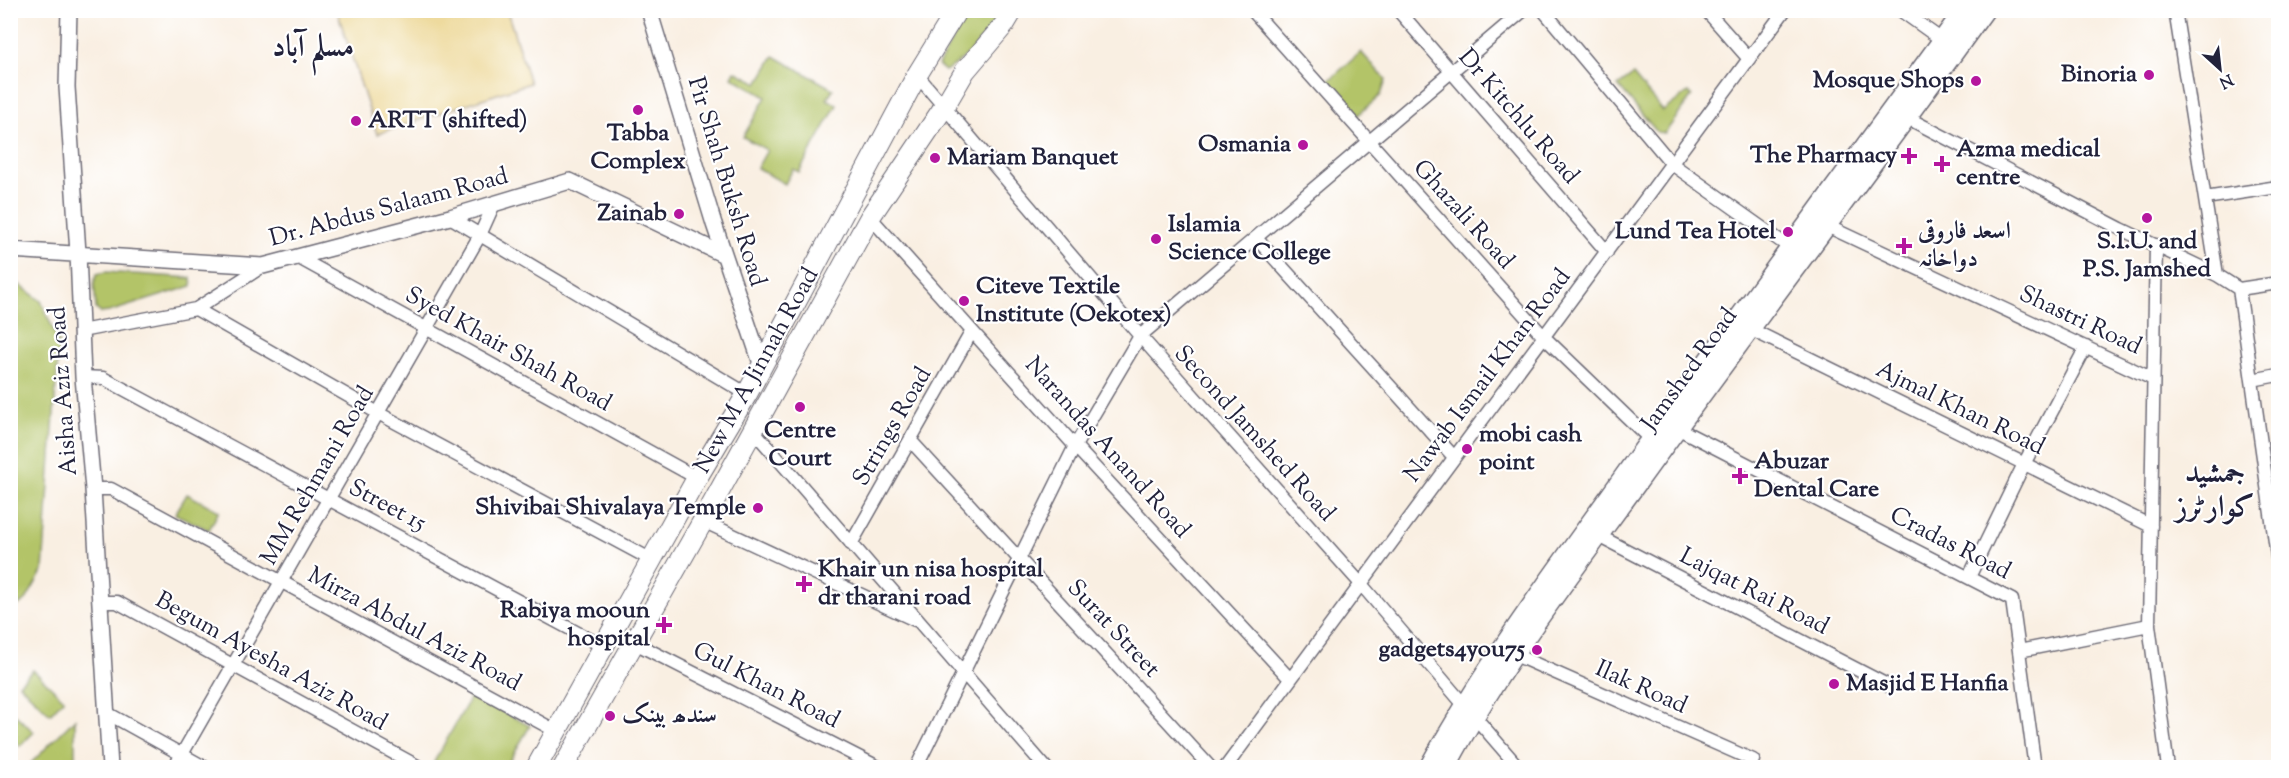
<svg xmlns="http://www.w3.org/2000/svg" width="2289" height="778" font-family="'Sorts Mill Goudy',Amiri,serif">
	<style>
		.green { fill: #b3c467; stroke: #6a7351; stroke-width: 1.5 }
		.sand { fill: #eeda9e; stroke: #887e6c; stroke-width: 1.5 }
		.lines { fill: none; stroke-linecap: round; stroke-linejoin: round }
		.minor-casing { stroke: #6d6a75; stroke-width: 15 }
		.tertiary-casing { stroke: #6d6a75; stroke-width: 18 }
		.secondary-casing { stroke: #6d6a75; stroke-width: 21 }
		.primary-casing { stroke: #6d6a75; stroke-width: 22 }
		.minor { stroke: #fff; stroke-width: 12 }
		.tertiary { stroke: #fff; stroke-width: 15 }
		.secondary { stroke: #fff; stroke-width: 18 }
		.primary { stroke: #fff; stroke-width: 20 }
		.poi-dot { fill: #b5179e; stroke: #fff; stroke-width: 2 }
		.labels { text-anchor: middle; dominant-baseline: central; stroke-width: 4.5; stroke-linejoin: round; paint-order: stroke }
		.poi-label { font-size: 24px; font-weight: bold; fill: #22223b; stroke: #fff; text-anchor: start }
		.street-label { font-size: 24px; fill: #22223b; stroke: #fff }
		.district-label { font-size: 30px; font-weight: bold; fill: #22223b; stroke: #fff }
	</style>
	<rect width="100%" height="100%" fill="#fff"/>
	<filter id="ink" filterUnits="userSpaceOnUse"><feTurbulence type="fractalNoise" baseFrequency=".0167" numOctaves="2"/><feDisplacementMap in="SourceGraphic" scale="12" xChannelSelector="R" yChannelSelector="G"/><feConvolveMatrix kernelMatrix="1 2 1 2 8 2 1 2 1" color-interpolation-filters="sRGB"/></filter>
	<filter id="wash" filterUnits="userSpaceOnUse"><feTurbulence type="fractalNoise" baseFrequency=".008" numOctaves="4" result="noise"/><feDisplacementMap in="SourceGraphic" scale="24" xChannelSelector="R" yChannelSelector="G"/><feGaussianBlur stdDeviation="1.35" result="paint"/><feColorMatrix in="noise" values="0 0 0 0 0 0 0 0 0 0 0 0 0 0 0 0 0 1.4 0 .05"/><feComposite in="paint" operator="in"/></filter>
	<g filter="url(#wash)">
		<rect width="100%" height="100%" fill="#f9efe2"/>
		<!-- green -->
		<path class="green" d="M969 11H1001C987 33 969 58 945 71L938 65Z
			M1361 52 1386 80 1381 95 1357 116 1327 82Z
			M774 56 833 89 827 99 837 105 799 172 793 169 785 184 757 168 767 150 743 137 766 97 732 77 735 71 758 83Z
			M1633 75 1663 111 1688 92 1692 96 1665 133 1657 132 1618 86Z
			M106 272 191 278 192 286 109 312 101 313 96 309 94 282 97 274Z
			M11 281 17 283 41 301 59 343 43 570 26 600 11 610Z
			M187 494 219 511 209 530 175 514Z
			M33 670 64 699 50 714 19 684Z
			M472 695 530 726 506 767H445L434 762Z
			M10 710 34 732 20 746 11 737Z
			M75 719V767H27Z"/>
		<!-- sand -->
		<path class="sand" d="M337 11H507L530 83 377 134Z"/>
	</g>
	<g filter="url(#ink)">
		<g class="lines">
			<defs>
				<path id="minor" d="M1252 10 1544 337 1650 439
					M1398 10 1607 252
					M1543 10 1672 164 1789 247
					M1706 10 1749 59
					M1900 10 1942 40
					M2175 10 2217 275 2239 289 2278 563
					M917 75 1140 336 1361 584 1464 705
					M1900 114 2121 229 2217 275
					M2205 198 2278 187
					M450 217 747 394
					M870 217 1075 446 1290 679
					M1827 226 2153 379
					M1256 238 1454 457
					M2156 245 2149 625 2168 768
					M299 258 697 478
					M2239 289 2278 283
					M196 309 378 413 652 560
					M1750 329 2151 526
					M81 331 196 309 263 266
					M83 377 103 378 604 647
					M2252 380 2278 375
					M1677 428 2012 600 2035 768
					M753 430 1046 768
					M910 440 1211 768
					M93 489H111L556 731
					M703 521 915 620
					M1599 536 1889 686
					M851 544 972 331
					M1969 577 2024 464 2086 347
					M99 602H117L421 768
					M633 642 880 768
					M2019 651 2149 625
					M1513 654 1753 760
					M107 713 206 768
					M1474 716 1519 768
					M174 768 480 235 494 204
					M916 768 1075 446 1140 336 1524 10
					M1225 768 1785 10"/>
				<path id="tertiary" d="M69 10 67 87 78 253 83 377 93 489 110 768
					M649 10 714 224 762 366
					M10 250 263 266 450 217 570 181 724 255"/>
				<path id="secondary" d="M1428 768C1485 665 1555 572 1623 477 1735 321 1851 166 1964 10
					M1446 768C1499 667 1569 577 1636 485 1751 326 1870 170 1985 10"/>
				<path id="primary" d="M536 768 697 478 747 394 917 75 957 10
					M563 768 703 521 870 217 944 107 965 71 1004 25 1013 10"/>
			</defs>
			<!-- minor casing -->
			<use href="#minor" class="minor-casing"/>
			<!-- tertiary casing -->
			<use href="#tertiary" class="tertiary-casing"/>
			<!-- secondary casing -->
			<use href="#secondary" class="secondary-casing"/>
			<!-- primary casing -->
			<use href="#primary" class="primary-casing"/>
			<!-- minor -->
			<use href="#minor" class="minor"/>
			<!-- tertiary -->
			<use href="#tertiary" class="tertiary"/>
			<!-- secondary -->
			<use href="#secondary" class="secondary"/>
			<!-- primary -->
			<use href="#primary" class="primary"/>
		</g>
	</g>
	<!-- markers -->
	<g class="poi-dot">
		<circle cx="2149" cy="75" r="6"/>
		<circle cx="1976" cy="81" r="6"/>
		<circle cx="638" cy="110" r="6"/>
		<circle cx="356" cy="121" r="6"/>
		<circle cx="1303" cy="145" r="6"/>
		<path d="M1906 147h6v6h6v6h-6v6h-6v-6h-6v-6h6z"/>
		<circle cx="935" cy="158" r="6"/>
		<path d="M1939 155h6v6h6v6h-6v6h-6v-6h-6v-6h6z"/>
		<circle cx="679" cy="214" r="6"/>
		<circle cx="2147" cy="218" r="6"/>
		<circle cx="1788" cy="232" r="6"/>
		<circle cx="1156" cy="239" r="6"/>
		<path d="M1901 237h6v6h6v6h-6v6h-6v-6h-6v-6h6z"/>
		<circle cx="964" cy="301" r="6"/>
		<circle cx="800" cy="407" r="6"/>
		<circle cx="1467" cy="449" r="6"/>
		<path d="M1737 467h6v6h6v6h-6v6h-6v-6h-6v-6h6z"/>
		<circle cx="758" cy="508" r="6"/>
		<path d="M801 575h6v6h6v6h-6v6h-6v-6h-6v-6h6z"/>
		<path d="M661 616h6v6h6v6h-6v6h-6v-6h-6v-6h6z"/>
		<circle cx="1537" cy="650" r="6"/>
		<circle cx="1834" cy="684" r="6"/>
		<circle cx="610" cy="716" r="6"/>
	</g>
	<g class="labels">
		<!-- poi labels -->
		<g class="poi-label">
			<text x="2137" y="75" text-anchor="end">Binoria</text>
			<text x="1964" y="81" text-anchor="end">Mosque Shops</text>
			<text x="368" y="121">ARTT (shifted)</text>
			<text x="638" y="134" text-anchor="middle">Tabba<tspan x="638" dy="28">Complex</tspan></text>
			<text x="1291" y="145" text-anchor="end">Osmania</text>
			<text x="1956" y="150">Azma medical<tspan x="1956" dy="28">centre</tspan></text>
			<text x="1897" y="156" text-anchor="end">The Pharmacy</text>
			<text x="947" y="158">Mariam Banquet</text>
			<text x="667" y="214" text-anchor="end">Zainab</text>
			<text x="1168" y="225">Islamia<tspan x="1168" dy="28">Science College</tspan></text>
			<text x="1776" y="232" text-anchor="end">Lund Tea Hotel</text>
			<text x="1918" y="232">اسعد فاروقی<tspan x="1918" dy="28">دواخانہ</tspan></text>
			<text x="2147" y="242" text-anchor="middle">S.I.U. and<tspan x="2147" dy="28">P.S. Jamshed</tspan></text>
			<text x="976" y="287">Citeve Textile<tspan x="976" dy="28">Institute (Oekotex)</tspan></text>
			<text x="800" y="431" text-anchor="middle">Centre<tspan x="800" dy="28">Court</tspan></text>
			<text x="1479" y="435">mobi cash<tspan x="1479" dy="28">point</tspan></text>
			<text x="1754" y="462">Abuzar<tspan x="1754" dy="28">Dental Care</tspan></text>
			<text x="746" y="508" text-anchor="end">Shivibai Shivalaya Temple</text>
			<text x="818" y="570">Khair un nisa hospital<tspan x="818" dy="28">dr tharani road</tspan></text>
			<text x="650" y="611" text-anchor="end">Rabiya mooun<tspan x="650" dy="28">hospital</tspan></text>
			<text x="1525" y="650" text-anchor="end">gadgets4you75</text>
			<text x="1846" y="684">Masjid E Hanfia</text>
			<text x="622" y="716">سندھ بینک</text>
		</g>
		<!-- street labels -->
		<g class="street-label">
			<text transform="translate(1518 117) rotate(49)">Dr Kitchlu Road</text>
			<text transform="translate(726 182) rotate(73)">Pir Shah Buksh Road</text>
			<text transform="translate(389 208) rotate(-15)">Dr. Abdus Salaam Road</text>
			<text transform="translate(1463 215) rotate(48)">Ghazali Road</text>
			<text transform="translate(2080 321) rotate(25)">Shastri Road</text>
			<text transform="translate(508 350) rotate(29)">Syed Khair Shah Road</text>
			<text transform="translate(1690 370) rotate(-54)">Jamshed Road</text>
			<text transform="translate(757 371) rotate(-61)">New M A Jinnah Road</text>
			<text transform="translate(1488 376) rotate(-53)">Nawab Ismail Khan Road</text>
			<text transform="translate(64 391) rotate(-94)">Aisha Aziz Road</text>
			<text transform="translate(1960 409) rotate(26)">Ajmal Khan Road</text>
			<text transform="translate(893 427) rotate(-60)">Strings Road</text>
			<text transform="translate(1254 434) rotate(48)">Second Jamshed Road</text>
			<text transform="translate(1107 448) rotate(48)">Narandas Anand Road</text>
			<text transform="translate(318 476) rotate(-60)">MM Rehmani Road</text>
			<text transform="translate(387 506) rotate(28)">Street 15</text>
			<text transform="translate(1950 544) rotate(27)">Cradas Road</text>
			<text transform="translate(1754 592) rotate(27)">Lajqat Rai Road</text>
			<text transform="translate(1113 629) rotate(47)">Surat Street</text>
			<text transform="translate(414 630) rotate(28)">Mirza Abdul Aziz Road</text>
			<text transform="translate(271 662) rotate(29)">Begum Ayesha Aziz Road</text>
			<text transform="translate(766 686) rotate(27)">Gul Khan Road</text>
			<text transform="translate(1641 688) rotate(24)">Ilak Road</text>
		</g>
		<!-- district labels -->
		<g class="district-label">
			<text x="313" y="48">مسلم آباد</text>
			<text x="2215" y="474">جمشید<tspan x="2215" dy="34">کوارٹرز</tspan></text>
		</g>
	</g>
	<!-- margin -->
	<rect width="2289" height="778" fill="none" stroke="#fff" stroke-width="36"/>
	<!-- north arrow -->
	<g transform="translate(2220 69) rotate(153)" stroke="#ffffff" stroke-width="4.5" paint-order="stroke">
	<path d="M0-4.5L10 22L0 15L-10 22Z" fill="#22223b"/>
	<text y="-9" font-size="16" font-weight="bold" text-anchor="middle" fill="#22223b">N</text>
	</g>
</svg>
